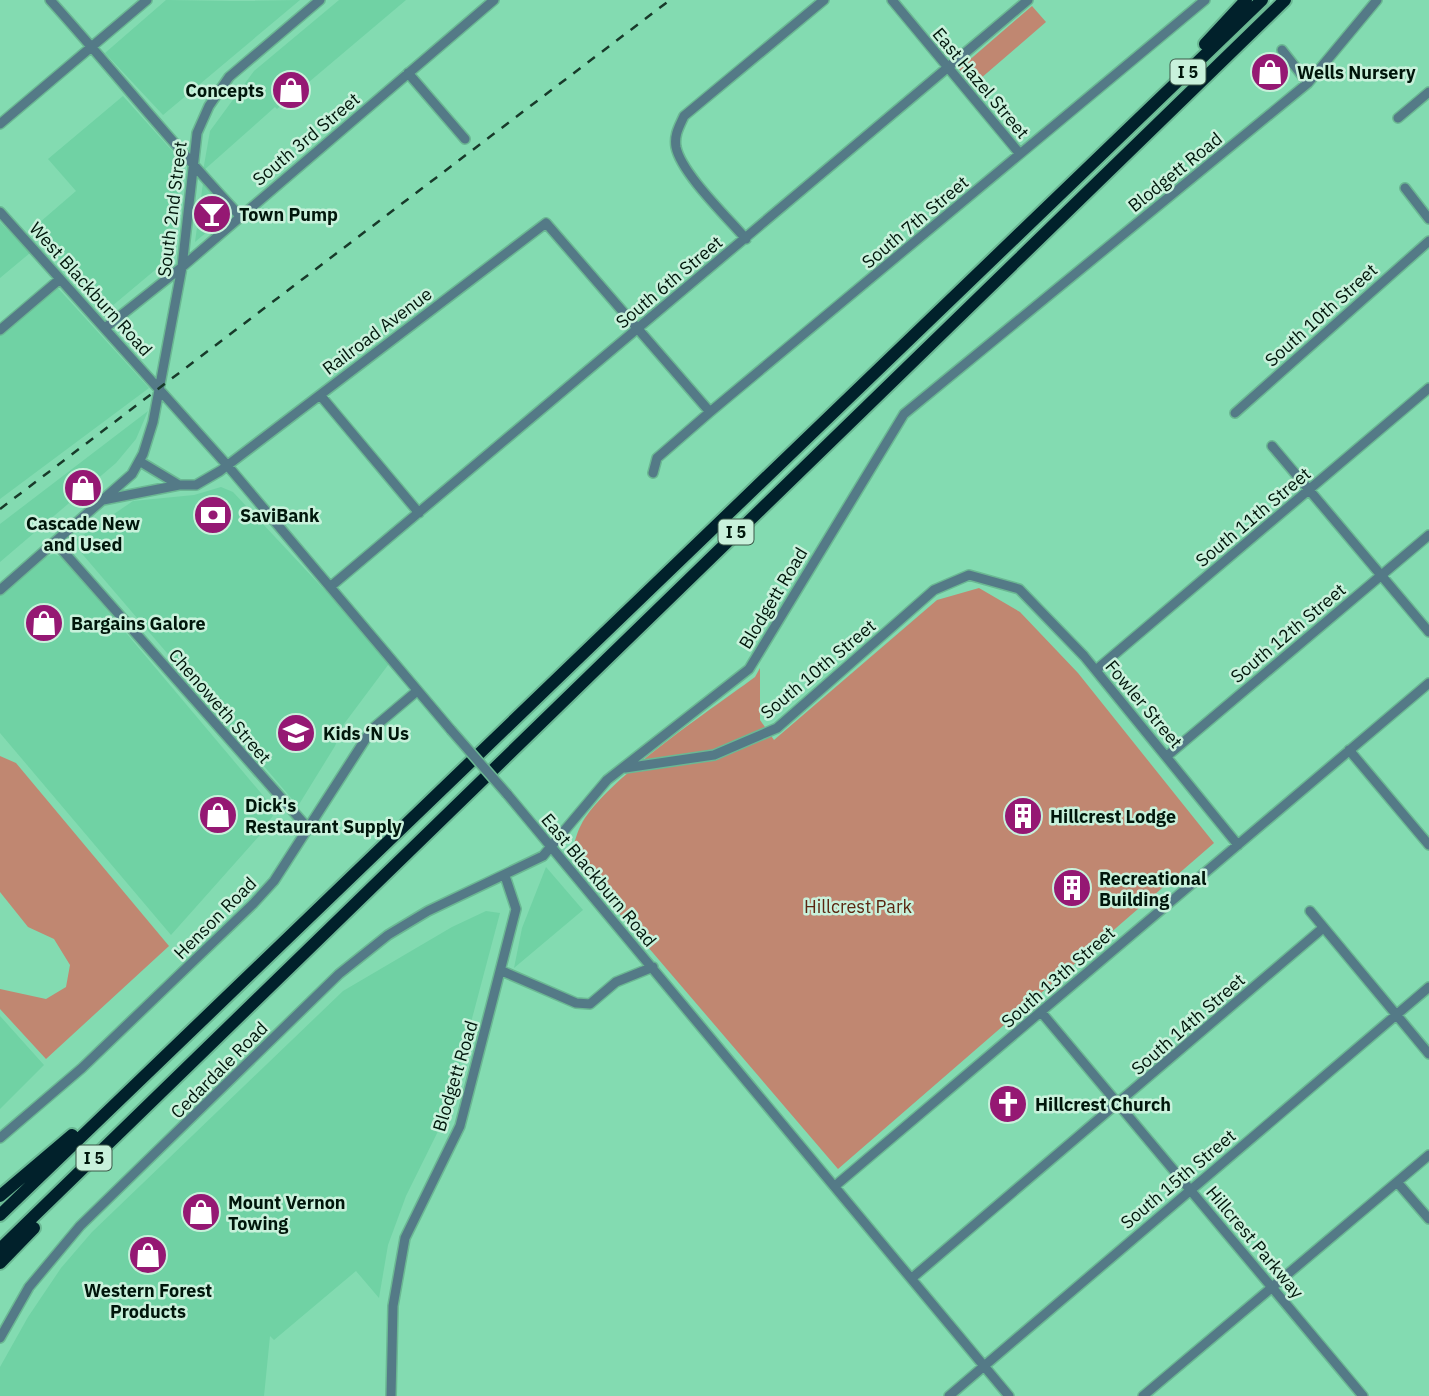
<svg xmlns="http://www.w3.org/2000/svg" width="1429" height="1396" font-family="'IBM Plex Sans',sans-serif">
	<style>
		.built { fill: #70d2a4 }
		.green { fill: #c08771 }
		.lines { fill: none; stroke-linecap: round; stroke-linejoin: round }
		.minor-casing { stroke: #6bb893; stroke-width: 12 }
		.highway-casing { stroke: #6bb893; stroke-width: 16 }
		.minor { stroke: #547a87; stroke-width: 9 }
		.highway { stroke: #01212b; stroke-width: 12 }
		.rail { stroke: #183a2a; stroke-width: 2.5; stroke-dasharray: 9 9; stroke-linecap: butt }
		.minor-bridge-casing { stroke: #6bb893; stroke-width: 12; stroke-linecap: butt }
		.minor-bridge { stroke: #547a87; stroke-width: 9 }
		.labels { text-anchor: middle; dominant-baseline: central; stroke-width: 5; stroke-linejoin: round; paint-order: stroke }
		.shield { fill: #c8f1db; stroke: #3c5849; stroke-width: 2 }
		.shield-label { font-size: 16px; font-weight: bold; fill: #00160b }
		.poi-label { font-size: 18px; font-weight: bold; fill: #00160b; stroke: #c8f1db; text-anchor: start }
		.street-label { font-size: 18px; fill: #00160b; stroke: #c8f1db }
		.park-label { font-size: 18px; fill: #5a2610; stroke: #c8f1db }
	</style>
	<rect width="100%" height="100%" fill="#83dbb1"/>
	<!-- built -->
	<path class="built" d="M166 0 231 1 300 0 163 115 105 53Z
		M339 0H412H406L277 109 275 107 203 171 210 131 254 71Z
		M123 96 183 163 167 260 105 312 32 229 76 191 48 159Z
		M203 183 228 214 195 242Z
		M0 222 30 253 0 278Z
		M56 286 149 388 0 499V334Z
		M148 411 136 439 116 463 0 562V524Z
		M221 487 233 492 391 661 344 724 335 746 298 806 78 549 77 539 133 501 194 495Z
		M54 554 63 558 276 811 260 835 171 935 0 733V595L43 558Z
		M546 867 583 910 514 968 522 928Z
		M486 911 500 913 447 1113 406 1196 388 1245 379 1298 356 1271 274 1340 270 1336 264 1396H0V1367L28 1317 61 1268 92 1232 343 991 452 927Z
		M0 1016 44 1065 0 1109Z"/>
	<!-- green -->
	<path class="green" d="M1032 6 1046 22 973 85 959 69Z
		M979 588 1020 612 1078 673 1214 843 838 1169 570 856C574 846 576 834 581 825 603 781 712 709 755 677L760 668V720L774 740 937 600Z
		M0 756 16 763 169 946 46 1059 0 1009V989L46 999 66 987 70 965 54 939 28 927 0 892Z"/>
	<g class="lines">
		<defs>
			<path id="minor" d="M50 0C114 71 174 146 240 216
				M892 0 1020 154
				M1282 50 1308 83
				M408 73 465 139
				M1398 118 1429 92
				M0 124 147 0
				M1405 188 1429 219
				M0 212 227 465 451 730
				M746 239C728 218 681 173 676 147 674 135 679 127 684 116L824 0
				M105 328 182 267 494 0
				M0 330 60 279
				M320 395 419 513
				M1235 413 1429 241
				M1272 446 1429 632
				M139 461 179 485
				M653 473 657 458 710 412 1205 0
				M103 500 179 485H196L220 471 546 223 710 412
				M55 542 307 827
				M330 587 1028 0
				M0 590 132 474 143 454 153 422 182 267 197 133 209 106 229 77 320 0
				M1096 670 1429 388
				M1349 750 1429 845
				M1167 756 1429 535
				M625 768 714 755 777 728 934 590 969 575 1019 589 1084 656 1238 845
				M507 794 1009 1396
				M1310 911 1429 1054
				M502 971 576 1003 590 1004 616 982 653 967
				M1041 1012 1363 1396
				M0 1138 82 1068 253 904 274 881 372 729 417 691
				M1397 1182 1429 1219
				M835 1186 1429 683
				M912 1278 1323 928
				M0 1338 29 1287 80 1226 339 974 388 935 428 911 543 856 607 780 749 669 904 414 1308 83 1377 0
				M391 1396 393 1306 405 1238 460 1126 516 909 505 876
				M949 1396 1429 987
				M1143 1396 1429 1155"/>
			<path id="highway" d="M1205 44 1246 0
				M0 1196 72 1135
				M0 1215 1262 0
				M0 1249 1285 0
				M0 1263 34 1228"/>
		</defs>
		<!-- minor casing -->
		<use href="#minor" class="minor-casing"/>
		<!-- highway casing -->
		<use href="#highway" class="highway-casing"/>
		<!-- minor -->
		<use href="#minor" class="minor"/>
		<!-- highway -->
		<use href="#highway" class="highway"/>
		<!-- rail -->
		<path class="rail" d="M0 509 670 0"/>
		<defs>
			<path id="minor-bridge" d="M451 730 507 794"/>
		</defs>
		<!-- minor-bridge casing -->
		<use href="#minor-bridge" class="minor-bridge-casing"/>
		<!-- minor-bridge -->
		<use href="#minor-bridge" class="minor-bridge"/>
	</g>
	<!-- icons -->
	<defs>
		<symbol id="shop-disc" viewBox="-11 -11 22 22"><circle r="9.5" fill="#951873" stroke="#c8f1db"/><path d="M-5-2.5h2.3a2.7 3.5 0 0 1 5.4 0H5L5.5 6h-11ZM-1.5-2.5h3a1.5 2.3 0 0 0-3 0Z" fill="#fff"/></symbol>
		<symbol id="bar-disc" viewBox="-11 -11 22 22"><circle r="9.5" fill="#951873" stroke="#c8f1db"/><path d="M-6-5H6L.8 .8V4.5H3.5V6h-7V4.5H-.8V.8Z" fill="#fff"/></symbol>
		<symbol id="bank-disc" viewBox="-11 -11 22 22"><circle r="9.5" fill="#951873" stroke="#c8f1db"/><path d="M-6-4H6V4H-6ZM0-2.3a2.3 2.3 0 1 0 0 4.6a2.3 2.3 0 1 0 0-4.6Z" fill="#fff"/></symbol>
		<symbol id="school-disc" viewBox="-11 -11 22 22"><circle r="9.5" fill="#951873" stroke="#c8f1db"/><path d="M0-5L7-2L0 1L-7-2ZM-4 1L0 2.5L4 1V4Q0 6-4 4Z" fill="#fff"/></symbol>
		<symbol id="building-disc" viewBox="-11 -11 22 22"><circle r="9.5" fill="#951873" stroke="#c8f1db"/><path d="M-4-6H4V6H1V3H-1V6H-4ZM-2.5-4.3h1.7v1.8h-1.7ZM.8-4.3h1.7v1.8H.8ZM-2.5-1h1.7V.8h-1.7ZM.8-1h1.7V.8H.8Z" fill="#fff"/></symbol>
		<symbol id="church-disc" viewBox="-11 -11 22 22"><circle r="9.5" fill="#951873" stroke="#c8f1db"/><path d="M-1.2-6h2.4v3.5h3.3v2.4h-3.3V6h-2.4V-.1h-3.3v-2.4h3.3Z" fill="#fff"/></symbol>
	</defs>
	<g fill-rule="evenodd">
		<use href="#shop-disc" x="1248" y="50" width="44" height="44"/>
		<use href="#shop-disc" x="269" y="68" width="44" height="44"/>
		<use href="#bar-disc" x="190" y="192" width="44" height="44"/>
		<use href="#shop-disc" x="61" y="466" width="44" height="44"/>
		<use href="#bank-disc" x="191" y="493" width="44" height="44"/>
		<use href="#shop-disc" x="22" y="601" width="44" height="44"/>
		<use href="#school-disc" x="274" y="711" width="44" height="44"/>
		<use href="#shop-disc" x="196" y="793" width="44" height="44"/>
		<use href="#building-disc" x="1001" y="794" width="44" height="44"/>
		<use href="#building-disc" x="1050" y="866" width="44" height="44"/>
		<use href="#church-disc" x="986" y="1082" width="44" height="44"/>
		<use href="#shop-disc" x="179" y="1190" width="44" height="44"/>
		<use href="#shop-disc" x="126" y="1233" width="44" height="44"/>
	</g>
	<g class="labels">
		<!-- shield labels -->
		<g class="shield">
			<rect x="1170.5" y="59.5" width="35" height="25" rx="5"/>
			<rect x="718.5" y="519.5" width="35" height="25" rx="5"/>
			<rect x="76.5" y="1145.5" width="35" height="25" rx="5"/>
		</g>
		<g class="shield-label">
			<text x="1188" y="72">I 5</text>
			<text x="736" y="532">I 5</text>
			<text x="94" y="1158">I 5</text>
		</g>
		<!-- poi labels -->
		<g class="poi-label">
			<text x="1297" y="72">Wells Nursery</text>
			<text x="264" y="90" text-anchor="end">Concepts</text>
			<text x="239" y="214">Town Pump</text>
			<text x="240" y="515">SaviBank</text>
			<text x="83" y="523" text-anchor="middle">Cascade New<tspan x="83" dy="21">and Used</tspan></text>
			<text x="71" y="623">Bargains Galore</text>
			<text x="323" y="733">Kids ‘N Us</text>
			<text x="245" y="805">Dick's<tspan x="245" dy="21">Restaurant Supply</tspan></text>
			<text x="1050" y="816">Hillcrest Lodge</text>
			<text x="1099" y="878">Recreational<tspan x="1099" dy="21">Building</tspan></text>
			<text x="1035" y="1104">Hillcrest Church</text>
			<text x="228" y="1202">Mount Vernon<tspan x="228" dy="21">Towing</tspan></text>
			<text x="148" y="1290" text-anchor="middle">Western Forest<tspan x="148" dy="21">Products</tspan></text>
		</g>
		<!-- street labels -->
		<g class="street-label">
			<text transform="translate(981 83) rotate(50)">East Hazel Street</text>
			<text transform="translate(306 139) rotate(-40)">South 3rd Street</text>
			<text transform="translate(1175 172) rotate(-39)">Blodgett Road</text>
			<text transform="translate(172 209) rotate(-83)">South 2nd Street</text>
			<text transform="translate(915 222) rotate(-40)">South 7th Street</text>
			<text transform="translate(669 282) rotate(-40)">South 6th Street</text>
			<text transform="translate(91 289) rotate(48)">West Blackburn Road</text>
			<text transform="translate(1321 315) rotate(-42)">South 10th Street</text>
			<text transform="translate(377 331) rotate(-37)">Railroad Avenue</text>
			<text transform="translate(1253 517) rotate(-40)">South 11th Street</text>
			<text transform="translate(773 598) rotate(-59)">Blodgett Road</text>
			<text transform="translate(1288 633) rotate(-40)">South 12th Street</text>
			<text transform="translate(818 669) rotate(-40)">South 10th Street</text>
			<text transform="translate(1144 704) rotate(50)">Fowler Street</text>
			<text transform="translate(220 706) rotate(49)">Chenoweth Street</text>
			<text transform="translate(599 880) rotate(50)">East Blackburn Road</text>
			<text transform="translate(215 918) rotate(-45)">Henson Road</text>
			<text transform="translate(1058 977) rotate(-41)">South 13th Street</text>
			<text transform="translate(1188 1024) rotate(-41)">South 14th Street</text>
			<text transform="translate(219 1070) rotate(-45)">Cedardale Road</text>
			<text transform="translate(455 1076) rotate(-73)">Blodgett Road</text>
			<text transform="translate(1178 1179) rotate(-40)">South 15th Street</text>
			<text transform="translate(1255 1242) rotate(50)">Hillcrest Parkway</text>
		</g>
		<!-- park labels -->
		<g class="park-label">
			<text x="858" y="906">Hillcrest Park</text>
		</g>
	</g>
</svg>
